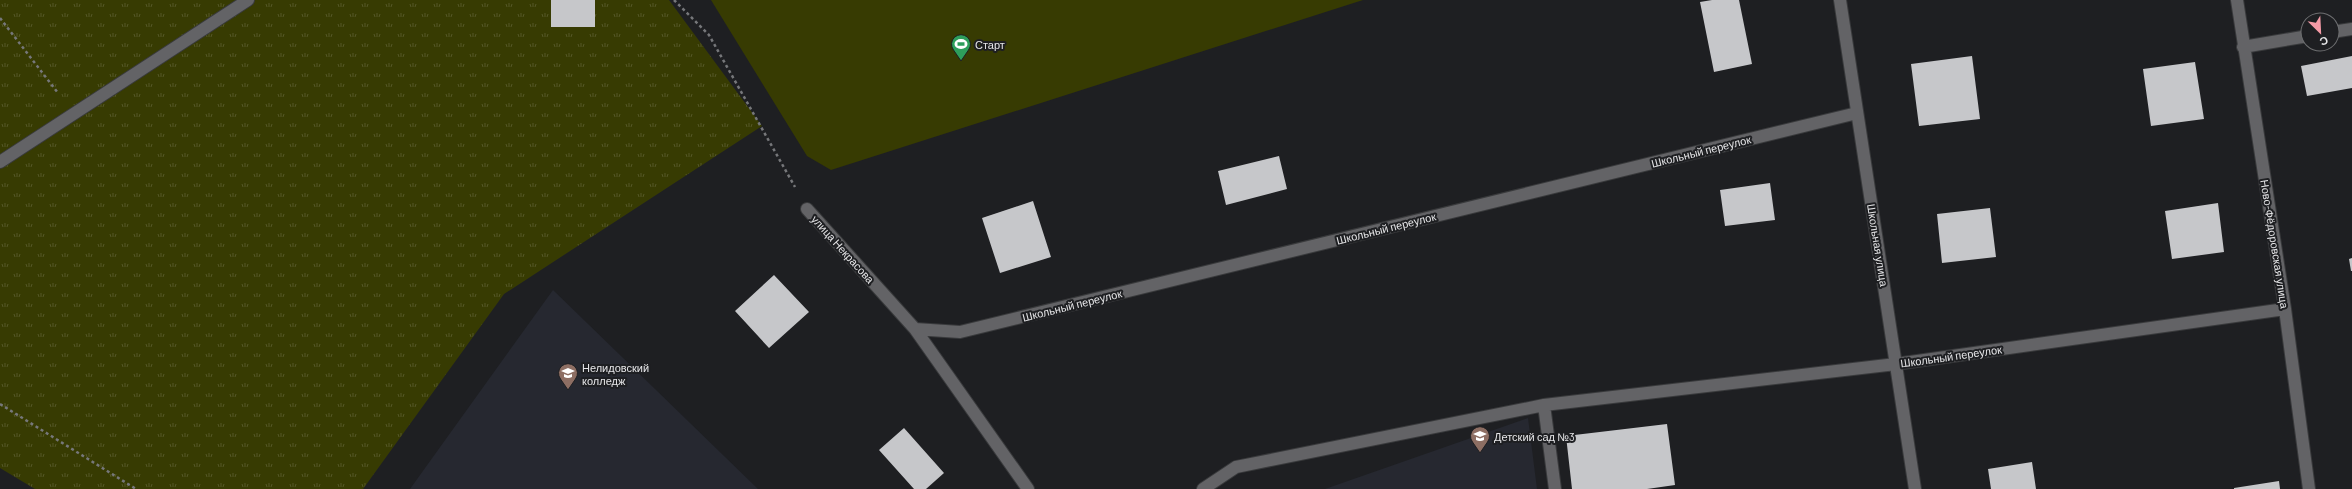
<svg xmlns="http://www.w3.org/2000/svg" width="2352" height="489" font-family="Barlow,sans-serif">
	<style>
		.built { fill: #262830 }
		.park { fill: url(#park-tufts) }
		.garden { fill: #373b02 }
		.building { fill: #c6c7ca }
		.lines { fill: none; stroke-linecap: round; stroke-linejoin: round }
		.street-casing { stroke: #393a3c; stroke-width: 14 }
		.path { stroke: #76777a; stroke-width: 2.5; stroke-dasharray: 3 3; stroke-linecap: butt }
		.street { stroke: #636366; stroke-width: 12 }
		.labels { text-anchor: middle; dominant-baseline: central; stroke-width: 4; stroke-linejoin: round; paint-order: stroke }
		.poi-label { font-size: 11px; fill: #e6e6e8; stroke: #1e1f22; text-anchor: start }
		.street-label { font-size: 11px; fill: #e6e6e8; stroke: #1e1f22 }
	</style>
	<defs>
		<pattern id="park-tufts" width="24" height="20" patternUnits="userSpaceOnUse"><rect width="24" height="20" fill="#373b02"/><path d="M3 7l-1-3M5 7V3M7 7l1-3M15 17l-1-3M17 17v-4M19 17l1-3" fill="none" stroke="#545727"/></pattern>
	</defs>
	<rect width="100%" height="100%" fill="#1e1f22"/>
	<!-- built -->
	<path class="built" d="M553 290 758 489H410Z
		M1528 418 1537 489H1325Z"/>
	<!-- park -->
	<path class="park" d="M0 0H669L762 126 504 294 363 489H35L0 468Z"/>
	<!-- garden -->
	<path class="garden" d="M711 0H1363L831 170 807 156Z"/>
	<!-- building -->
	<path class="building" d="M551 0H595V27H551Z
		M1712 0H1739L1752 64 1714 72 1700 2Z
		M1972 56 1980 119 1919 126 1911 64Z
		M2352 56V88L2307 96 2301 66Z
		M2195 62 2204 119 2151 126 2143 69Z
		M1279 156 1287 189 1226 205 1218 171Z
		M1770 183 1775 220 1725 226 1720 190Z
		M1033 201 1051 257 1000 273 982 218Z
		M2218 203 2224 252 2172 259 2165 211Z
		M1990 208 1996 257 1942 263 1937 214Z
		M2352 258V271H2351L2349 259Z
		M774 275 809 312 769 348 735 311Z
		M1667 424 1675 485 1647 489H1572L1566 436Z
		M904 428 944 473 926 489H914L879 450Z
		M2032 462 2036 489H1991L1988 469Z
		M2279 481 2280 489H2234V488Z"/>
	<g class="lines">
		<defs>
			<path id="street" d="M1840 0 1915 489
				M2237 0 2285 309 2309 489
				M2332 32 2352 29
				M2243 47 2308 36
				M0 162 248 0
				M807 209 915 329 1028 489
				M915 329 960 332 1857 113
				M1544 405 1555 489
				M1203 489 1236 467 1544 405 1896 364 2285 309"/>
		</defs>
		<!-- street casing -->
		<use href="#street" class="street-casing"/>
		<!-- path -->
		<path class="path" d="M674 0 709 35 795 187
			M0 18 58 93
			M0 404 136 489"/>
		<!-- street -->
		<use href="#street" class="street"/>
	</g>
	<!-- icons -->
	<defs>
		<symbol id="stadium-pin" viewBox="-11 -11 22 30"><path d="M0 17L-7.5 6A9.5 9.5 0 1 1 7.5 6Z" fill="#2e9e5b" stroke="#1e1f22"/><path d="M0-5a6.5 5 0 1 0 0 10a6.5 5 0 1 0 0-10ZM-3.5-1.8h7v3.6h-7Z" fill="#fff"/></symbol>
		<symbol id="university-pin" viewBox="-11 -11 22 30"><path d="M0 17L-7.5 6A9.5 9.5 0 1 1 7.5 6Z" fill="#8d6e63" stroke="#1e1f22"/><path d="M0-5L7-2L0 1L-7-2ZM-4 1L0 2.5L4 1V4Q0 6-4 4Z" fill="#fff"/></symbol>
		<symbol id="school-pin" viewBox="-11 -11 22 30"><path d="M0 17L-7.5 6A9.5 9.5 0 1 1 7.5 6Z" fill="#8d6e63" stroke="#1e1f22"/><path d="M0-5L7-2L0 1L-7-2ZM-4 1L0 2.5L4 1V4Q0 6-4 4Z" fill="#fff"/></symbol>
	</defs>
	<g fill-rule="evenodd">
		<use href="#stadium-pin" x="950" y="33" width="22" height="30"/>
		<use href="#university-pin" x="557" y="362" width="22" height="30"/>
		<use href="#school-pin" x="1469" y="425" width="22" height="30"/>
	</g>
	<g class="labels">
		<!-- poi labels -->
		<g class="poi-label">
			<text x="975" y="44">Старт</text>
			<text x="582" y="367">Нелидовский<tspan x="582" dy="13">колледж</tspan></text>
			<text x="1494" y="436">Детский сад №3</text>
		</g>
		<!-- street labels -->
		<g class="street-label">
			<text transform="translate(1701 151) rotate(-14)">Школьный переулок</text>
			<text transform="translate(1386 228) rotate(-14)">Школьный переулок</text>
			<text transform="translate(2275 244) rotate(81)">Ново-Фёдоровская улица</text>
			<text transform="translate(1878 245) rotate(81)">Школьная улица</text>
			<text transform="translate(843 249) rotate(48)">улица Некрасова</text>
			<text transform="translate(1072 305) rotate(-14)">Школьный переулок</text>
			<text transform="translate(1951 356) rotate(-8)">Школьный переулок</text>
		</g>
	</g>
	<!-- north arrow -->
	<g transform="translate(2320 32) rotate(156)"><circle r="19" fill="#1e1f22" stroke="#6e6f71"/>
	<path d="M0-3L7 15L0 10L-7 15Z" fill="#f49aa6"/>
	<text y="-6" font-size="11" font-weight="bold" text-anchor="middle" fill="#e6e6e8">С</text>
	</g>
</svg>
